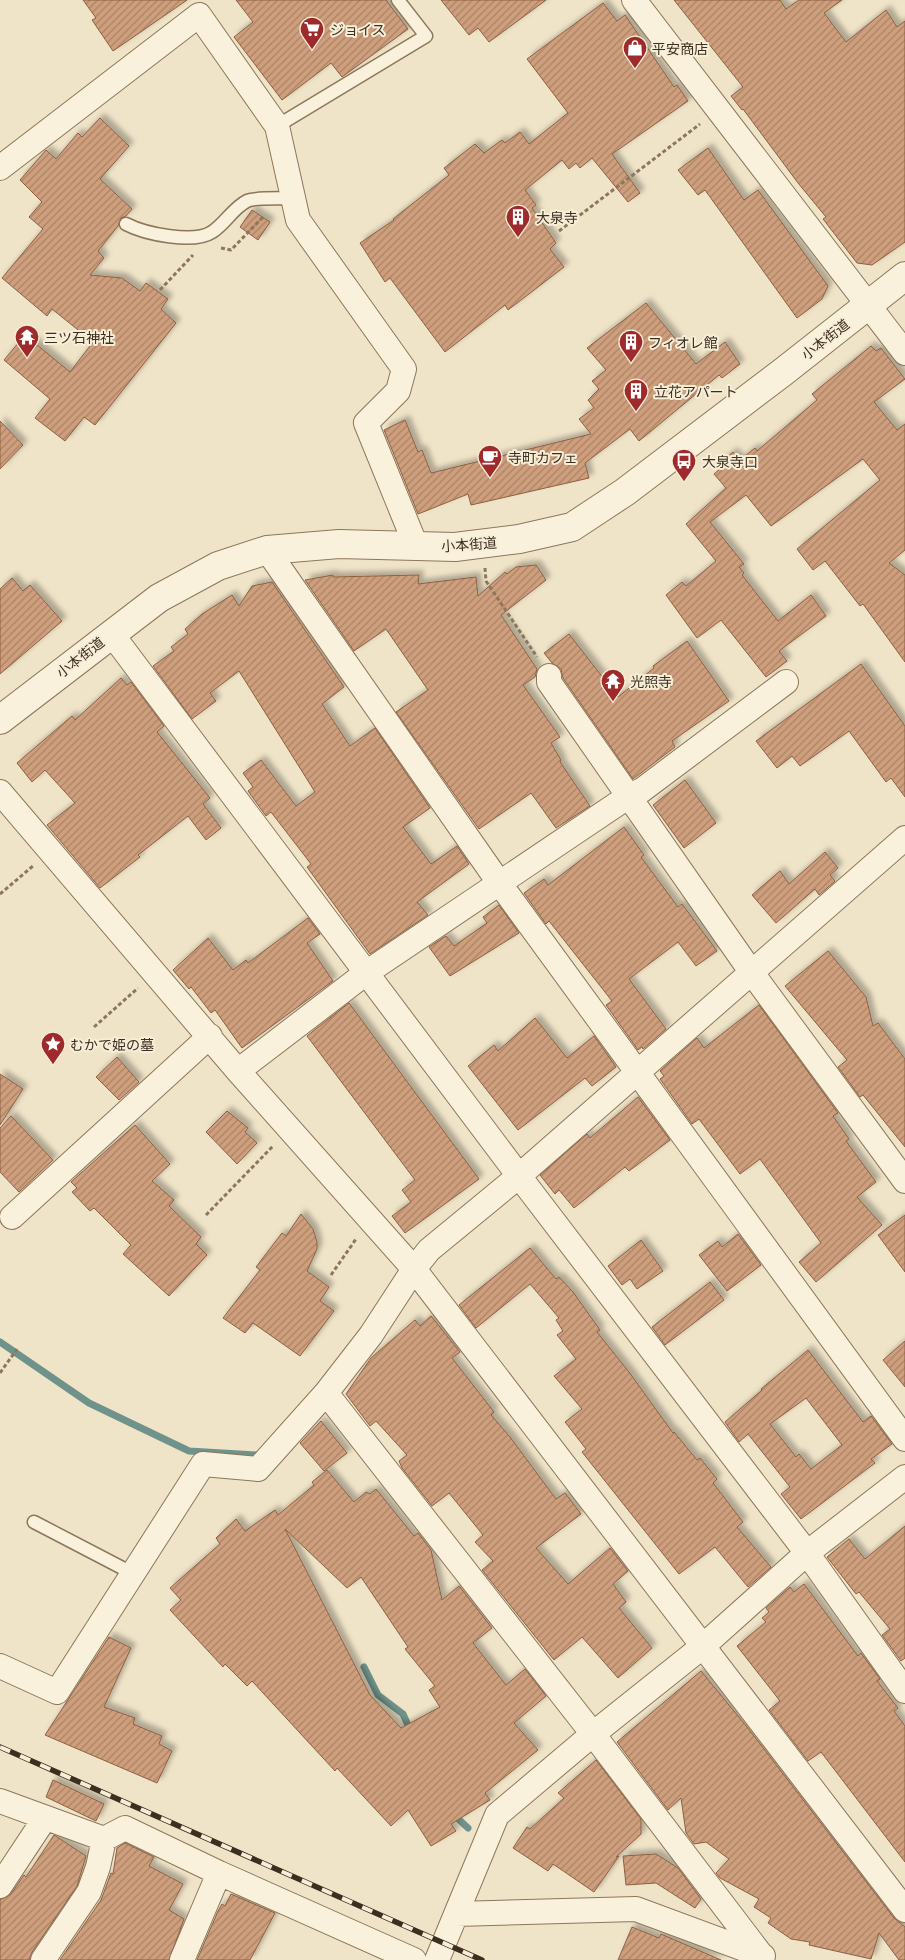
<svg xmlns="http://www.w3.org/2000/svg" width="905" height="1960" font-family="'PT Serif','Noto Sans JP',serif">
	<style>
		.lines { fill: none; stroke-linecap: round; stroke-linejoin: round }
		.stream { stroke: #6f938a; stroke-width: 7 }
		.building { fill: url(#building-hatch); stroke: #8d5f41; fill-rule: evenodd; filter: url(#shadow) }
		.service-casing { stroke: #8d765c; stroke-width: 15 }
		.minor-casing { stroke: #8d765c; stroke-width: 26 }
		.tertiary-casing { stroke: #8d765c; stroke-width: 30 }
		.path { stroke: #8d765c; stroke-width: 3; stroke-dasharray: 4 2.5; stroke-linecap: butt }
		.service { stroke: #faf1dc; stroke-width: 12 }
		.minor { stroke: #faf1dc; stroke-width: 24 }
		.tertiary { stroke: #faf1dc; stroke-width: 28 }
		.rail-casing { stroke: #3d2e20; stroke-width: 5.5 }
		.rail { stroke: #f7eed8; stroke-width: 4; stroke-dasharray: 11; stroke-linecap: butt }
		.labels { text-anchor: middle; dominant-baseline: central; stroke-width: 4; stroke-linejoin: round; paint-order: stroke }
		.poi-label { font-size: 14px; fill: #3d2e20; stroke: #f7eed8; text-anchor: start }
		.street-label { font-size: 14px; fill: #3d2e20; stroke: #f7eed8 }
	</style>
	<defs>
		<pattern id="building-hatch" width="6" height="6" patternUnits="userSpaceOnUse" patternTransform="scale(1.25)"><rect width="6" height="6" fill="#cf9f7d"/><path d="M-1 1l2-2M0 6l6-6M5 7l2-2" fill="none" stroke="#a98266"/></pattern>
		<filter id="shadow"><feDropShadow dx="4.5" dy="-4.5" stdDeviation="2.5" flood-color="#0004"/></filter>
	</defs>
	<rect width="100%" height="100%" fill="#f0e4c8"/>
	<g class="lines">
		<!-- stream -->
		<path class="stream" d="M0 1342 89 1403 189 1451 257 1455
			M364 1667 378 1695 403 1714 411 1732
			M453 1814 468 1828"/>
	</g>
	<!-- building -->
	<path class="building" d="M83 0H187L113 51 92 20 96 18Z
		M236 0H386L408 29 342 77 331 63 282 100 234 37 253 22Z
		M441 0H546L489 42 478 28 469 35Z
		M674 0H780L786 9 799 0H842L824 13 846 42 886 10 897 27 905 21V242L872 265 857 263 823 219 826 217 798 183 743 109 742 110 731 96 743 87Z
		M603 3 617 21 625 15 674 87 677 85 688 101 612 154 640 193 628 202 592 158 580 168 576 163 569 169 562 160 525 190 536 205 532 208 556 243 550 249 564 267 508 310 505 305 445 352 390 278 385 282 360 243 394 220 393 219 449 175 444 168 475 144 484 153 502 140 505 143 520 132 529 144 568 113 527 59Z
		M100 118 129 146 100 179 132 209 126 216 121 218 118 226 98 251 104 258 90 275 122 278 140 291 146 283 168 299 161 309 176 323 95 425 84 417 65 441 35 418 50 399 4 360 25 335 70 372 93 342 52 309 47 316 2 278 43 229 29 217 42 202 20 180 46 150 56 159 78 133 82 137Z
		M708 148 744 200 758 190 828 286 822 299 797 318 705 190 698 195 678 170Z
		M252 210 270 222 258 240 240 227Z
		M646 303 696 364 725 342 740 364 722 378 719 375 639 441 630 429 585 463 589 478 471 505 468 494 418 514 384 430 405 420 418 452 422 450 431 473 591 434 579 419 594 408 588 400 599 389 592 381 606 370 587 348Z
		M871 346 876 351 881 348 905 379 874 402 897 430 905 424V550L889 563 905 575V662L863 604 860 606 825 561 813 570 797 549 880 480 863 459 771 526 746 495 710 522 744 564 739 567 744 573 742 575 778 621 811 595 826 616 779 651 787 661 766 677 721 620 697 638 666 595 682 582 686 586 716 561 686 524 726 488 714 474 721 468 718 465 733 452 740 460 755 448 757 451 817 400 812 394Z
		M0 421 23 445 0 469Z
		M536 565 546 580 501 615 537 669 535 677 523 685 560 737 551 743 561 760 560 762 590 806 556 828 531 793 479 829 396 712 428 690 386 629 354 651 305 580 333 575V577L419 575 418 584 476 577 478 596 505 572 507 574 516 567Z
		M12 578 23 591 30 585 62 621 0 674V589Z
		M272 582 344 687 322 704 350 746 375 728 430 808 403 827 431 864 457 846 469 864 417 902 428 915 370 954 307 867 311 864 271 812 266 816 248 791 253 787 243 773 261 760 296 806 315 792 239 671 210 693 216 701 192 719 153 666 174 651 171 647 188 634 185 629 202 614 232 595 239 606 252 586Z
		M569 634 618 697 654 668 653 666 687 641 729 701 672 741 675 747 633 779 563 678 561 669 552 663 544 653Z
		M861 664 905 726V797L891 778 886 782 849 731 800 766 792 756 777 768 756 741Z
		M121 678 127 685 131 682 164 726 157 732 210 798 203 804 221 828 206 840 188 816 138 855 140 857 100 888 47 825 75 803 45 770 32 782 17 763 72 716 75 720Z
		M685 780 716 823 684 848 653 805Z
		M624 827 644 855 641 857 678 907 682 904 717 951 696 966 678 942 629 979 666 1029 643 1049 642 1047 638 1050 606 1005 612 1001 549 921 546 924 524 893 544 879 548 885Z
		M825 852 838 868 830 875 835 881 819 895 815 889 776 923 752 895 780 871 789 884Z
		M499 905 519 933 450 976 429 947 446 936 454 946 487 923 483 917Z
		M308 918 320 934 307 943 333 981 242 1048 215 1010 211 1013 191 987 189 989 173 970 208 938 233 970 246 960 248 963Z
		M828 951 866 997 873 1026 878 1023 905 1059V1147L863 1095 860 1097 838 1067 847 1060 785 986Z
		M349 1003 479 1179 405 1233 392 1216 411 1202 402 1190 415 1180 307 1036Z
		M759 1005 838 1113 833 1116 849 1139 846 1141 876 1182 857 1197 882 1225 816 1282 799 1262 821 1243 760 1159 740 1174 699 1119 692 1124 660 1079 664 1076 660 1071 697 1038 704 1048Z
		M535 1018 567 1058 594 1036 616 1067 592 1086 585 1078 518 1130 468 1066 494 1045 498 1051Z
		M117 1057 139 1082 119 1100 96 1077Z
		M0 1074 23 1089 0 1125Z
		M638 1097 670 1140 629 1171 625 1167 574 1208 559 1190 555 1194 540 1175 587 1134 590 1138Z
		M227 1111 248 1128 245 1132 257 1143 237 1164 206 1132Z
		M11 1116 53 1160 19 1192 0 1172V1128Z
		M135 1125 170 1164 152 1181 174 1200 169 1206 201 1237 196 1244 207 1255 169 1296 123 1254 131 1245 94 1208 90 1211 72 1192 77 1188 71 1182Z
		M301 1214 313 1229 317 1242V1249L307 1271 329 1287 320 1301 334 1311 300 1356 253 1323 245 1333 223 1318 260 1270 256 1267 282 1233 286 1236Z
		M905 1215V1272L878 1235Z
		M738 1234 761 1265 727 1291 699 1255 718 1241 722 1247Z
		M641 1240 663 1271 637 1289 630 1279 622 1285 608 1266Z
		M530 1248 556 1279 559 1277 573 1292 600 1330 597 1332 629 1372 673 1433 674 1432 697 1460 700 1458 717 1479 713 1483 743 1522 737 1527 771 1567 748 1587 715 1547 679 1574 582 1452 586 1449 565 1422 582 1409 554 1376 576 1359 557 1335 563 1331 556 1320 559 1318 530 1284 476 1328 459 1305Z
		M710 1282 724 1300 665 1345 652 1327Z
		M431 1316 460 1352 452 1358 494 1412 491 1415 510 1437 556 1499 565 1493 581 1514 536 1548 568 1584 610 1548 628 1571 613 1584 626 1602 619 1608 652 1648 618 1678 582 1637 554 1660 482 1570 493 1561 475 1542 483 1535 449 1493 432 1506 402 1468 399 1461 407 1455 376 1421 370 1426 346 1394 371 1358 415 1320 420 1326Z
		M905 1341V1387L883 1360Z
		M808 1350 863 1422 871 1416 892 1444 871 1459 875 1463 801 1519 781 1494 790 1487 748 1434 739 1442 725 1422 762 1390 761 1389ZM806 1398 842 1445 811 1469 799 1454 796 1457 770 1424Z
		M321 1421 347 1453 324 1471 300 1443Z
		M327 1470 354 1502 366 1492 370 1494 376 1489 414 1536 418 1533 431 1550 442 1600 459 1586 492 1628 473 1643 506 1685 525 1669 546 1696 514 1723 538 1750 485 1793 490 1800 451 1824 456 1831 431 1846 408 1810 391 1826 337 1768 335 1771 252 1681 247 1686 225 1664 223 1667 170 1610 181 1600 170 1588 220 1544 216 1538 236 1519 245 1531 275 1510 278 1515 314 1485 312 1482ZM285 1529 347 1588 361 1577 408 1647 405 1649 435 1686 429 1690 440 1707 401 1728 370 1695Z
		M905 1526V1658L901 1661 882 1635 890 1629 859 1592 856 1594 827 1557 849 1539 865 1559Z
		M804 1584 858 1656 861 1653 880 1679 877 1681 898 1708 894 1711 905 1726V1862L821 1752 808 1761 769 1710 780 1701 737 1646 766 1622 762 1618 769 1612 766 1608 790 1587 794 1592Z
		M109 1637 131 1648 104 1707 135 1718 133 1724 162 1736 159 1744 172 1751 157 1783 45 1735Z
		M701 1671 747 1727 894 1918 905 1927V1960H899L879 1933 871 1959 809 1945 810 1942 791 1939 768 1923 771 1918 754 1907 759 1899 720 1878 716 1873 729 1859 706 1842 694 1844 686 1833 681 1798 668 1810 617 1742Z
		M596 1760 641 1819V1834L616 1857 619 1856 594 1892 553 1864 548 1871 513 1848 527 1827 530 1829 564 1798 558 1793Z
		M53 1780 104 1804 96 1821 46 1797Z
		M54 1835 86 1856 77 1886 32 1952 29 1960H0V1900L11 1894 24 1875 26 1877Z
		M125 1843 154 1857 149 1866 183 1884 169 1910 184 1919 169 1960H60L101 1900 111 1873 113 1874 117 1848Z
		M656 1854 678 1868 701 1899 695 1908 656 1883 626 1885 623 1856Z
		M231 1894 275 1913 250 1960H197L218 1911 222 1904 225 1906Z
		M632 1927 659 1938 661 1934 721 1960H618Z"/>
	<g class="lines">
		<defs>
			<path id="service" d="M277 126 426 36 398 0
				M126 224C145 234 194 244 212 232 225 224 233 208 247 201 255 197 282 199 293 198
				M34 1522 132 1573"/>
			<path id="minor" d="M634 0 905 353
				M0 168 199 15 277 126 298 220 404 369 398 391 366 423 416 546
				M267 550 500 884 905 1439
				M111 633 519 1176 807 1553 905 1691
				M549 676V682L752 973 905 1181
				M0 792 238 1071 414 1269 905 1910
				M238 1071 366 973 629 796 642 790 786 682
				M12 1217 210 1036
				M326 1393 593 1734 762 1956
				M0 1666 57 1692 203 1464 258 1469 326 1393 371 1335 414 1269 429 1250 519 1176 905 838
				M0 1801 104 1839 125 1828 219 1873 414 1960
				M0 1886 45 1818
				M456 1914 636 1909 763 1956
				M43 1960 89 1892 98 1867 104 1839
				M182 1960 219 1873
				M437 1960 497 1815 593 1734 702 1647 807 1553 905 1477"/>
			<path id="tertiary" d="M0 720 159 598 218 566 267 550 339 544 455 547 519 539 572 527 625 492 783 372 905 276"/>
		</defs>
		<!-- service casing -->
		<use href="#service" class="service-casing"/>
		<!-- minor casing -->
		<use href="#minor" class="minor-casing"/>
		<!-- tertiary casing -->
		<use href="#tertiary" class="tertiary-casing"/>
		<!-- path -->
		<path class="path" d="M559 231 700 124
			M221 248 231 250 263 217
			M160 290 193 255
			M485 568 486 581 537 657
			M0 894 33 866
			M94 1027 138 988
			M206 1215 273 1146
			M331 1275 356 1239
			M0 1373 17 1349"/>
		<!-- service -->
		<use href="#service" class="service"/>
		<!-- minor -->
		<use href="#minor" class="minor"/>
		<!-- tertiary -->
		<use href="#tertiary" class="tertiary"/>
		<defs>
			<path id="rail" d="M0 1747 482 1960"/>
		</defs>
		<!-- rail casing -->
		<use href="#rail" class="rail-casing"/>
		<!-- rail -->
		<use href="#rail" class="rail"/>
	</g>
	<!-- icons -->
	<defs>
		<symbol id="supermarket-pin" viewBox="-11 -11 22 30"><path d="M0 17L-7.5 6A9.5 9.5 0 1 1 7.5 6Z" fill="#9e2a2b" stroke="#f7eed8"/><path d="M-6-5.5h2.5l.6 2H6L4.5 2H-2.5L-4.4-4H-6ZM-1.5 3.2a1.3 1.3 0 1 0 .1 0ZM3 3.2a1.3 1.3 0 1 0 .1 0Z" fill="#fff"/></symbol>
		<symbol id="shop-pin" viewBox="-11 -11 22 30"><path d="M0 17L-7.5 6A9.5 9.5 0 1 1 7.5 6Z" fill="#9e2a2b" stroke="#f7eed8"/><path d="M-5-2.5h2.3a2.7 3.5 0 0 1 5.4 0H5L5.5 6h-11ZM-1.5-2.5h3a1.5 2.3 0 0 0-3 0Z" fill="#fff"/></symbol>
		<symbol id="building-pin" viewBox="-11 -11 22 30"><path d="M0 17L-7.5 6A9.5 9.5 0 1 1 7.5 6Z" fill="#9e2a2b" stroke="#f7eed8"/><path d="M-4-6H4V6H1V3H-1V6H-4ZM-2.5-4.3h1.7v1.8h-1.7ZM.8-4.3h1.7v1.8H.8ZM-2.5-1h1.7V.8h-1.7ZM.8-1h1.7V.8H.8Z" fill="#fff"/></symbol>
		<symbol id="temple-pin" viewBox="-11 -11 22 30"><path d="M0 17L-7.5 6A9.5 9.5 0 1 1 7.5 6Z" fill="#9e2a2b" stroke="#f7eed8"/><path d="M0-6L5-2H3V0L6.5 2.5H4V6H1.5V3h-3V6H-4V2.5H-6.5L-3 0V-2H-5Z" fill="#fff"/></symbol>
		<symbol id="cafe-pin" viewBox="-11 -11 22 30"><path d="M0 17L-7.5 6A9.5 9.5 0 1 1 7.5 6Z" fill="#9e2a2b" stroke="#f7eed8"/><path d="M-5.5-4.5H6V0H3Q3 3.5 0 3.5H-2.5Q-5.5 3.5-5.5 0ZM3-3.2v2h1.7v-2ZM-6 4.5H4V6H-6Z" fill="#fff"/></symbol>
		<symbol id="bus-pin" viewBox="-11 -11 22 30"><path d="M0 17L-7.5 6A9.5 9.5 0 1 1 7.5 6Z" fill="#9e2a2b" stroke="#f7eed8"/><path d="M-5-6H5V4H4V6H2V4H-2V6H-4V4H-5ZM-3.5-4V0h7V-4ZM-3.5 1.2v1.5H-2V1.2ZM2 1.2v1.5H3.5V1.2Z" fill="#fff"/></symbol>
		<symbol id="sight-pin" viewBox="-11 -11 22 30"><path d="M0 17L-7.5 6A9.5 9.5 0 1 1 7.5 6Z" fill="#9e2a2b" stroke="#f7eed8"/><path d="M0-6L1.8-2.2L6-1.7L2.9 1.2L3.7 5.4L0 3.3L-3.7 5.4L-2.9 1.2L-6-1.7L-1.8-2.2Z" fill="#fff"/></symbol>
	</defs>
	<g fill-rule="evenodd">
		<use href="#supermarket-pin" x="298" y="15" width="28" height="38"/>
		<use href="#shop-pin" x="621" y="34" width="28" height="38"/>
		<use href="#building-pin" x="504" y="203" width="28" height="38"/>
		<use href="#temple-pin" x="13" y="323" width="28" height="38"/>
		<use href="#building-pin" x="617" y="328" width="28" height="38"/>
		<use href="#building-pin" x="622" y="377" width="28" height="38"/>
		<use href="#cafe-pin" x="476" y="443" width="28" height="38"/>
		<use href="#bus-pin" x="670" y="447" width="28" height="38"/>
		<use href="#temple-pin" x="599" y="667" width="28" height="38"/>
		<use href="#sight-pin" x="39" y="1030" width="28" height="38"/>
	</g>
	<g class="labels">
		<!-- poi labels -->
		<g class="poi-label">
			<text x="330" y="29">ジョイス</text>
			<text x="652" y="48">平安商店</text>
			<text x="536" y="217">大泉寺</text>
			<text x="44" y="337">三ツ石神社</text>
			<text x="648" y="342">フィオレ館</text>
			<text x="654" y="391">立花アパート</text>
			<text x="508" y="457">寺町カフェ</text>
			<text x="702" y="461">大泉寺口</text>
			<text x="630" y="681">光照寺</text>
			<text x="70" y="1044">むかで姫の墓</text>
		</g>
		<!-- street labels -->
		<g class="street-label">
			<text transform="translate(825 339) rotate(-38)">小本街道</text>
			<text transform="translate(469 544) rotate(-4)">小本街道</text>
			<text transform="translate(80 657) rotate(-38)">小本街道</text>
		</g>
	</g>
</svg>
